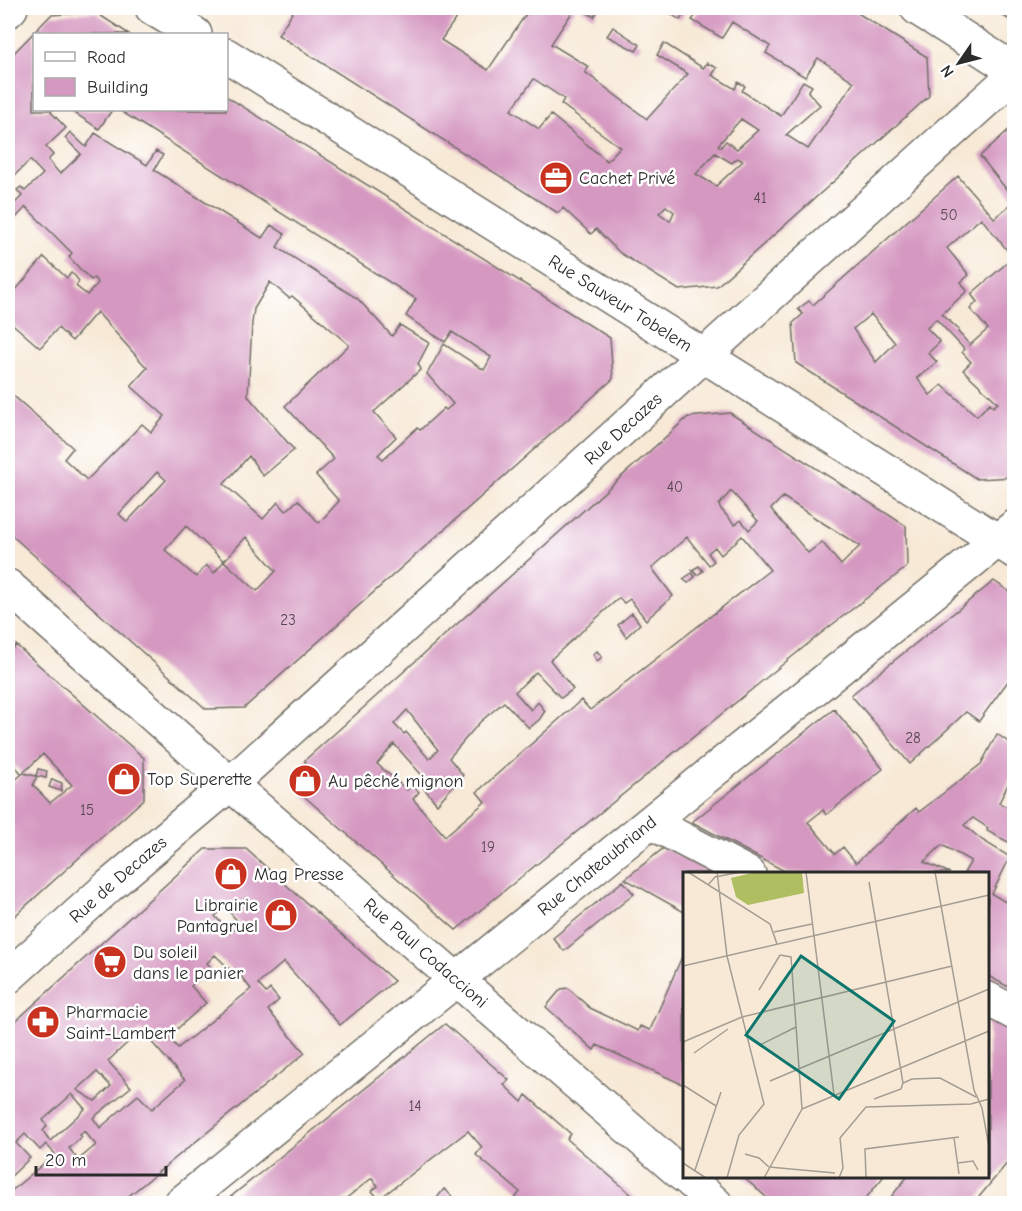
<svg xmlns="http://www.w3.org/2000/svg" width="1022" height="1211" font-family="'Comic Neue',sans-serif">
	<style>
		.building { fill: #d599c1; fill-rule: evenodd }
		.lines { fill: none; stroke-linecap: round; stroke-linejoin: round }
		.minor-casing { stroke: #726e67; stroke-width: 36 }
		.minor { stroke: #fff; stroke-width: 33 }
		.labels { text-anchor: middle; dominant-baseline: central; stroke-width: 5; stroke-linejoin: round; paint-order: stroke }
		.number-label { font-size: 15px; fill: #564650 }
		.poi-label { font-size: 18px; fill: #2b2b2b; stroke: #fff; text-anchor: start }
		.street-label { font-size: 18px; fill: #2b2b2b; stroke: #fff }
		.inset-road { fill: none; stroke: #a59d92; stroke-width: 1.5 }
		.view { fill: #0f766e; fill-opacity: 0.15; stroke: #0f766e; stroke-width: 3 }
		.inset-edge { fill: none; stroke: #2b2b2b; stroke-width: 3 }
	</style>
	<rect width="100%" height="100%" fill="#fff"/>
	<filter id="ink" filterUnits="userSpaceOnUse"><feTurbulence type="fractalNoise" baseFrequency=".0167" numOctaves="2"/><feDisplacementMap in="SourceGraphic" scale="12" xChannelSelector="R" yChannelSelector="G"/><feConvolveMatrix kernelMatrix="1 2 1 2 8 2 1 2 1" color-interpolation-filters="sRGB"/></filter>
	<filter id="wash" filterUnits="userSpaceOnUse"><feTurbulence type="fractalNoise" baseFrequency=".008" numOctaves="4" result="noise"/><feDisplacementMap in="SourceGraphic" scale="24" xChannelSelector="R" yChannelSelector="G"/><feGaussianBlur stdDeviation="1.35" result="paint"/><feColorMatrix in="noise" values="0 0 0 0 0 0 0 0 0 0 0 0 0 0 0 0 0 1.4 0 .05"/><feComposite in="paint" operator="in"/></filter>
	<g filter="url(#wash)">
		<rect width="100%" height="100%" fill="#f7e9d6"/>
		<g id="blocks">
			<!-- building -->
			<path class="building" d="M295 8H463L441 40 488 70 530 8H575L551 44 589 67 585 72 647 119 688 74 657 55 664 43 703 68 707 63 717 68 712 75 735 89 738 82 745 86 742 91 781 116 803 81 812 86 808 92 820 105 786 135 808 149 854 82 818 58 805 77 766 53 770 46 732 22 722 38 692 20 701 8H850L927 57 929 96 717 286 679 290 620 253 596 229 591 234 563 208 558 213 278 35ZM534 79 564 99 561 104 620 147 607 161 551 115 539 129 511 110ZM741 119 758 130 737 149 726 141 721 147 718 145ZM715 153 732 163 737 158 743 161 716 186 696 174ZM666 206 674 212 670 221 659 213Z
				M580 8H600L594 17Z
				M666 8H688L680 20 665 10Z
				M990 8H1014L1008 19Z
				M95 12 129 34H34V110H52L51 112 66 128 46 147 53 155 48 160 60 174 81 154 65 138 70 132 86 147 95 133 147 165 156 151 163 155 154 170 262 238 271 225 285 234 277 247 358 299 392 336 400 325 429 343 418 364 421 369 374 412 396 437 378 455 383 459 417 428 420 430 444 408 446 410 453 404 427 374 444 344 484 370 491 357 452 332 445 342 434 335 406 316 416 299 119 110H226V96L610 338 613 379 244 708 206 709 8 532V391L73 448 64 459 87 480 142 424 151 432 165 416 131 386 147 368 97 312 72 341 58 328 40 348 8 320V299L44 257 67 278 71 273 75 276 79 281 76 286 87 295 98 283 94 278 91 280 81 270 69 257 72 253 26 207 8 226V204L10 201 13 205 22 196 17 190 21 187 25 191 43 174 30 160 8 182V59L51 15ZM270 282 289 298 292 296 349 345 285 406 334 459 316 475 339 501 319 523 298 500 286 511 278 502 263 519 224 484 249 456 263 476 294 450 248 396 252 323 254 309ZM157 472 166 480 127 522 119 514ZM186 526 224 561 246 537 276 571 257 591 224 561 214 573 206 565 196 577 165 550Z
				M613 27 640 45 636 51 607 36Z
				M70 110H112L99 129Z
				M1013 126H1014V199L980 156Z
				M958 176 994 218 1014 202V243L1007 250 981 218 947 248 969 275 961 282 967 291 942 314 959 330 958 332 970 345 988 329 970 309 977 302 971 294 1014 257V477L977 479 796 363 793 323 803 314 798 309 809 301 813 305ZM871 314 895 343 876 362 853 329ZM936 319 964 349 962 352 971 362 963 370 998 403 993 407 990 403 977 416 942 385 930 395 917 378 937 362 928 353 940 342 927 328Z
				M730 413 906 526 907 567 820 634 456 930 305 797V760L688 417ZM731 491 758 521 749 530 741 520 735 525 720 508 719 505ZM783 497 823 523 860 546 841 565 822 542 808 553 771 509ZM742 536 770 570 590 710 581 700 477 792 485 802 445 836 413 799 419 792 412 785 407 790 377 764 394 744 428 782 423 787 437 804 463 775 449 758 480 722 504 702 529 728 539 720 545 711 538 702 531 710 515 692 536 672 561 698 573 689 550 660 619 598 624 603 630 599 646 620 673 596 652 568 687 537 709 565 714 561 708 553 715 547 721 555ZM407 710 438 750 429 759 406 732 404 734 394 724Z
				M699 566 703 571 697 575 692 570Z
				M692 573 695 577 688 583 683 579Z
				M994 581 1014 595V673L979 721 966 712 910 764 851 695Z
				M632 613 640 624 626 637 618 625Z
				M8 642 14 648 16 645 144 758V799L8 922V781L11 784 22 774 8 758ZM43 754 72 785 50 803 33 785 37 776 46 778 47 771 38 769 36 776 23 773Z
				M597 651 602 657 597 661 593 654Z
				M834 709 883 769 826 815 823 810 808 822 835 854 843 847 856 863 916 808 919 812 981 764 997 734 1014 746V772L999 803 1014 811V845L987 831 988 828 973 818 964 825 982 840 1010 857 992 894 1014 907V990L988 976V874L964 873 971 861 942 845 924 862 950 873H788L692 822Z
				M52 779 62 783 61 791 49 787Z
				M664 848 711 873H684V912L625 879Z
				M205 849H246L394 981 340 1025 284 962 258 984 266 993 270 989 279 1000 268 1010 305 1053 120 1203H8V1190L10 1192 55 1154 46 1144 40 1150 25 1134 16 1143 30 1158 8 1179V1028ZM225 907 240 924 230 933 215 916ZM215 955 236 975 239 974 251 989 178 1048 168 1037 206 1003 191 986 211 968 207 963ZM141 1030 185 1080 152 1109 138 1095 100 1128 93 1118 131 1087 108 1061ZM97 1072 111 1086 95 1101 77 1090ZM72 1094 85 1109 50 1141 43 1131 47 1126 43 1120ZM84 1131 96 1145 78 1160 69 1148 82 1137 80 1135Z
				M623 881 634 894 564 951 553 938Z
				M684 952V1085L597 1045 594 1050 546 1007 561 989 568 988 590 1008 638 1031 640 1026 650 1030Z
				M988 1017 1014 1031V1155L974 1203H886L908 1176H988Z
				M445 1024 509 1080 504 1085 522 1102 526 1095 571 1134 567 1139 641 1203H511L520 1192 476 1155 482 1147 468 1131 379 1199 372 1191 378 1186 372 1178 340 1203H223Z
				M742 1176H884L866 1198 873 1203H773Z
				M444 1189 446 1190 458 1203H433Z"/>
		</g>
	</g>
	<g filter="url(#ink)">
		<use href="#blocks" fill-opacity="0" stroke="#726e67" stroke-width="1.5"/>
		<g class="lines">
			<defs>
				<g id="minor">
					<path d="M152 8 195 34"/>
					<path d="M917 8 1014 70"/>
					<path d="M8 11 11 8"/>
					<path id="s1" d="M226 55 1014 551"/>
					<path id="s2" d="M8 586 230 784 684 1176"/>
					<path d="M652 823 749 874"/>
					<path id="s3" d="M8 977 109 886 230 784 1014 75"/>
					<path d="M988 999 1014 1013"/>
					<path d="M685 1176 716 1204"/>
					<path id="s4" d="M180 1204 1014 527"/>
				</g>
			</defs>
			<!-- minor casing -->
			<use href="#minor" class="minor-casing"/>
			<!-- minor -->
			<use href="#minor" class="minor"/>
		</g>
	</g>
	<!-- icons -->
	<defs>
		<symbol id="office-disc" viewBox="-11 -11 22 22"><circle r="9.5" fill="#c8321e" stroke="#fff"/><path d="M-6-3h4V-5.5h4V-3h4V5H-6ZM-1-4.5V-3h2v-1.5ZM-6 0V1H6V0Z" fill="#fff"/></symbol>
		<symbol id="shop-disc" viewBox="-11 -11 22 22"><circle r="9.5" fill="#c8321e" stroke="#fff"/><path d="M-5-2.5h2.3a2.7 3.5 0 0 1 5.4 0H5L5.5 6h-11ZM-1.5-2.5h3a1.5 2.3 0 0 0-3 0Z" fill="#fff"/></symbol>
		<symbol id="supermarket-disc" viewBox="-11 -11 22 22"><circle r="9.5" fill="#c8321e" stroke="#fff"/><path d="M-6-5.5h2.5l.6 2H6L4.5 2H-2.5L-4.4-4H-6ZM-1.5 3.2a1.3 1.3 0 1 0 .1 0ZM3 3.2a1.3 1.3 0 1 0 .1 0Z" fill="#fff"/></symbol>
		<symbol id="pharmacy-disc" viewBox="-11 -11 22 22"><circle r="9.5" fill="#c8321e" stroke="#fff"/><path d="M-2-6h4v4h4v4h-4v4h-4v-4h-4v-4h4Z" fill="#fff"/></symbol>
	</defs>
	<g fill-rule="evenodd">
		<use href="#office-disc" x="537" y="159" width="38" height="38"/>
		<use href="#shop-disc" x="105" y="760" width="38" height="38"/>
		<use href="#shop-disc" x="286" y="762" width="38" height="38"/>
		<use href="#shop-disc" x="212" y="855" width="38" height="38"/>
		<use href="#shop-disc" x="262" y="896" width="38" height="38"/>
		<use href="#supermarket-disc" x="91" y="943" width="38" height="38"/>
		<use href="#pharmacy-disc" x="24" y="1003" width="38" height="38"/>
	</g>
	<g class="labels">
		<!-- number labels -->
		<g class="number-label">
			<text x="760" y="198">41</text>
			<text x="949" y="215">50</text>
			<text x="675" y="487">40</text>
			<text x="288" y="620">23</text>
			<text x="913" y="738">28</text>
			<text x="87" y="810">15</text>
			<text x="488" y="847">19</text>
			<text x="415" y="1106">14</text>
		</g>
		<!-- poi labels -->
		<g class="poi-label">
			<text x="579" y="178">Cachet Privé</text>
			<text x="147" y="779">Top Superette</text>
			<text x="328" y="781">Au pêché mignon</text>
			<text x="254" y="874">Mag Presse</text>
			<text x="258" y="905" text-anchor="end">Librairie<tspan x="258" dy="21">Pantagruel</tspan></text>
			<text x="133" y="952">Du soleil<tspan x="133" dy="21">dans le panier</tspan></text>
			<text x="66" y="1012">Pharmacie<tspan x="66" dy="21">Saint-Lambert</tspan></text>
		</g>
		<!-- street labels -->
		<g class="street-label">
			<text stroke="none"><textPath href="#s1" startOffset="466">Rue Sauveur Tobelem</textPath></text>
			<text stroke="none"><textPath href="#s3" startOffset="824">Rue Decazes</textPath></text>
			<text stroke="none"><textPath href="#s4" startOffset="537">Rue Chateaubriand</textPath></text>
			<text stroke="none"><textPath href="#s3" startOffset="147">Rue de Decazes</textPath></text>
			<text stroke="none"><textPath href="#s2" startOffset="556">Rue Paul Codaccioni</textPath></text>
		</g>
	</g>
	<!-- overview -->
	<g transform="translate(683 872)">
		<rect width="306" height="306" fill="#f7e9d6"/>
		<path d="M73 0H119L121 21 65 33 53 25 48 6Z" fill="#aebe61"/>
		<path class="inset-road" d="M5 0 87 52 94 72M34 0 44 84 81 232 56 263 44 306M123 0 151 223M252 0 291 218 299 236 306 275M186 10 220 211M25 13 32 5 58 0M91 60 129 52M0 94 306 23M76 118 97 83M0 170 59 145 269 94M77 173 113 155M11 181 45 157M87 209 306 117M0 213 33 234M191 227 218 217 220 211 229 207 257 206 293 225M119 237 306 159M271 266 276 302M62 282 76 286 86 295 152 301M0 291 23 306M275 291 290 289 295 298M12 298 38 220M81 306 119 237 108 85 97 83M156 306 160 296 157 266 183 235 288 232 306 227M183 306 182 277 276 265"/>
		<path class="view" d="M118 84 211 149 156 227 63 163Z"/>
		<rect width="306" height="306" class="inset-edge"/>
	</g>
	<!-- margin -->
	<rect width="1022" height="1211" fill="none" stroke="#fff" stroke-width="30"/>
	<!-- legend -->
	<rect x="33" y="33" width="195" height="78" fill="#ffffff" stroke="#aaaaaa" stroke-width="1.5"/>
	<rect x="45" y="52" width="30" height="9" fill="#ffffff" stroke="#aaaaaa" stroke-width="1.5"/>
	<text x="87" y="63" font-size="18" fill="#2b2b2b">Road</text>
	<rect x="45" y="78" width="30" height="18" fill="#d599c1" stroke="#aaaaaa" stroke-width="1.5"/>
	<text x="87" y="93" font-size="18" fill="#2b2b2b">Building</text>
	<!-- north arrow -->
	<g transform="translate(959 63) rotate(235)" stroke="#ffffff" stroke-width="4.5" paint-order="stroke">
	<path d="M0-4.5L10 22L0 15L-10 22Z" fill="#2b2b2b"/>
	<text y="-9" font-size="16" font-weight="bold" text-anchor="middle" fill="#2b2b2b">N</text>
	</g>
	<!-- scale -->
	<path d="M36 1166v9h130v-9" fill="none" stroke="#2b2b2b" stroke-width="3"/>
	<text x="45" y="1166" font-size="18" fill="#2b2b2b" stroke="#ffffff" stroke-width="4.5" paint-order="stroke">20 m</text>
</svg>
